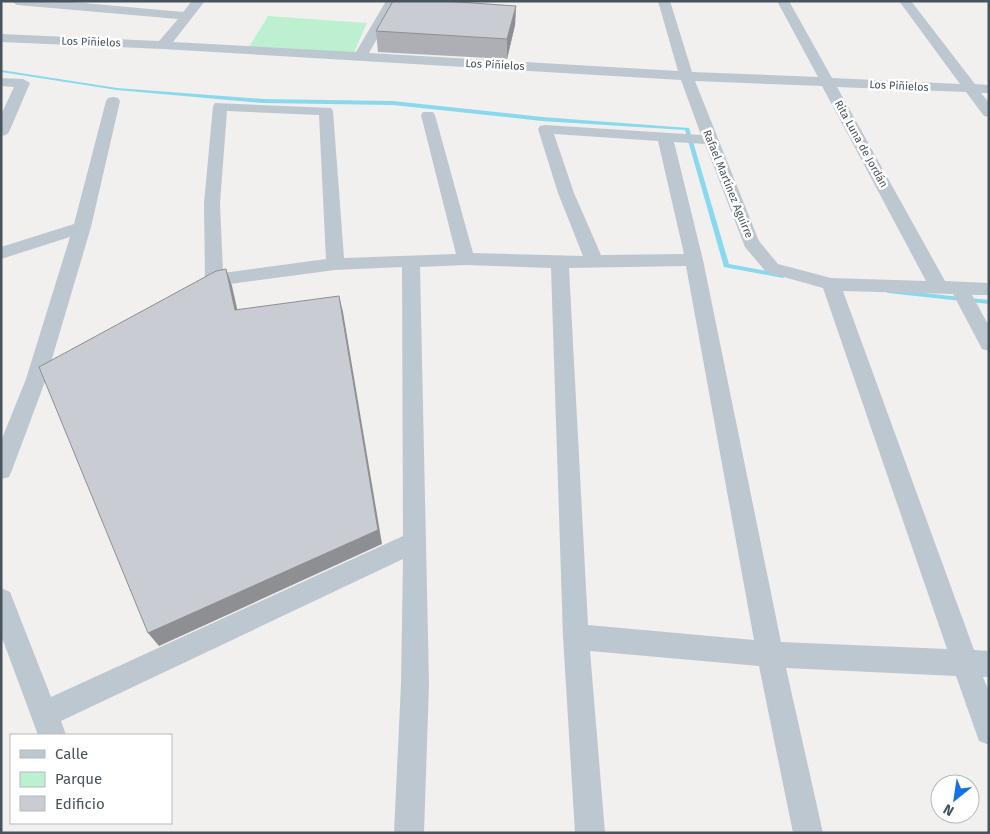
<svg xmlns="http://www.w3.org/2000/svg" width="990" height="834" font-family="'Fira Sans',sans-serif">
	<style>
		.green { fill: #bdf0d1 }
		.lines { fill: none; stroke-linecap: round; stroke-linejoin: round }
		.stream { fill: #89d9ee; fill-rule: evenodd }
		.street { fill: #bdc7cf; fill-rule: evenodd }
		.wall { fill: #adafb5 }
		.shaded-wall { fill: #8d8f93 }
		.building { fill: #c9ccd2; stroke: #8d8f93 }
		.labels { text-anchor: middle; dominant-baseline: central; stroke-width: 5; stroke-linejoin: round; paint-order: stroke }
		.far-street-label { font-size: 11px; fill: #47535d; stroke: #fff }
	</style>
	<rect width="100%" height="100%" fill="#f2efef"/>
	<!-- green -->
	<path class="green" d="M268 16 367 23 353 55 248 49Z"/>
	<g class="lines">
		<!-- stream -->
		<path class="stream" d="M1 70 117 88 263 99 393 101 542 117 689 128 729 264 783 274 786 276 783 278 724 267 685 130 542 121 393 105 263 103 117 90 1 72Z
			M886 289 989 300V304L888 293 885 291Z"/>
		<!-- street -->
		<path class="street" d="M11 1H62L183 12 192 1H205L173 42 356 52 386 1H398L369 53 678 71 658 1H670L692 72 818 77 777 1H789L832 78 960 84 899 1H911L975 84 989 85V93H981L989 103V117L984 116 966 92 837 87 945 281 989 283V295H972L989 326V351L982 349 953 294 843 291 974 650 989 651V677H983L989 692V745L979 741 956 676 786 668 823 833H793L759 666 590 651 605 833H575L563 637 551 268 466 265 420 267 429 684 424 833H394L401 684 403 559 61 721 66 735H38L1 635V588L10 592 51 697 403 536 402 267 335 270 214 286 208 284 205 280 204 203 213 106 215 103 331 108 333 111 344 258 456 254 421 115 423 112H433L435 115 473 253 583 256 558 193 538 129 540 126 545 125 701 135 681 80 163 49 1 42V34L159 41 178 19 17 5ZM695 81 822 86 926 281 831 278 778 264 759 241ZM227 111 319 115 326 259 223 273 220 203ZM554 134 658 141 684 254 601 255 574 193ZM674 142 705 144 745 247 766 272 823 288 947 649 781 642 703 260ZM686 266 754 640 588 625 569 268Z
			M1 78 23 79 30 83 9 132 6 135 1 136V115L14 87 1 86Z
			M113 97 118 98 120 101 91 227 46 379 12 470 9 477 1 479V441L26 379 70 237 1 259V247L74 224 106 101 108 98Z"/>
	</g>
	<!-- wall -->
	<path class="wall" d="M516 6 515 25 507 59 378 52 376 31Z"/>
	<!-- shaded-wall -->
	<path class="shaded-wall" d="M516 6 515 25 507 59V39Z
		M226 269 232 286 241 326 235 310Z
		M339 296 343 312 382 544 159 646 148 633Z"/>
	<!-- building -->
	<path class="building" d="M393 1H444L516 6 507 39 376 31Z
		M226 269 235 310 339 296 378 530 148 633 39 367 216 271Z"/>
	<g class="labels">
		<!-- far-street labels -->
		<g class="far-street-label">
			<text transform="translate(91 42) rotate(2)">Los Piñielos</text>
			<text transform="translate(495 65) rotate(3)">Los Piñielos</text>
			<text transform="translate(899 86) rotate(3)">Los Piñielos</text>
			<text transform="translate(861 144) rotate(61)">Rita Luna de Jordán</text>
			<text transform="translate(728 184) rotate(68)">Rafael Martínez Aguirre</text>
		</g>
	</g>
	<!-- border -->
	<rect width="990" height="834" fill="none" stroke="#47535d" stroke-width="5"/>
	<!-- legend -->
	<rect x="10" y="734" width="162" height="90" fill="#ffffff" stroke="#b5babe"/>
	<rect x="20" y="750" width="25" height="8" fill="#bdc7cf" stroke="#b5babe"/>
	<text x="55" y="759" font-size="15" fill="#47535d">Calle</text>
	<rect x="20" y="772" width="25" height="15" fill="#bdf0d1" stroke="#b5babe"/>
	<text x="55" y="784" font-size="15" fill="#47535d">Parque</text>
	<rect x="20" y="796" width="25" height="15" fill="#c9ccd2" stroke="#b5babe"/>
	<text x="55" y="809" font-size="15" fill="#47535d">Edificio</text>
	<!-- north arrow -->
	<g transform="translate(955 799) rotate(210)"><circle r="24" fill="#ffffff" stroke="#b5babe"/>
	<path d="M0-4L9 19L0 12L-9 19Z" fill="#1571e6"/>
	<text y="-8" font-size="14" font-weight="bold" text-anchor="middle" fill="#47535d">N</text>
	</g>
</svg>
